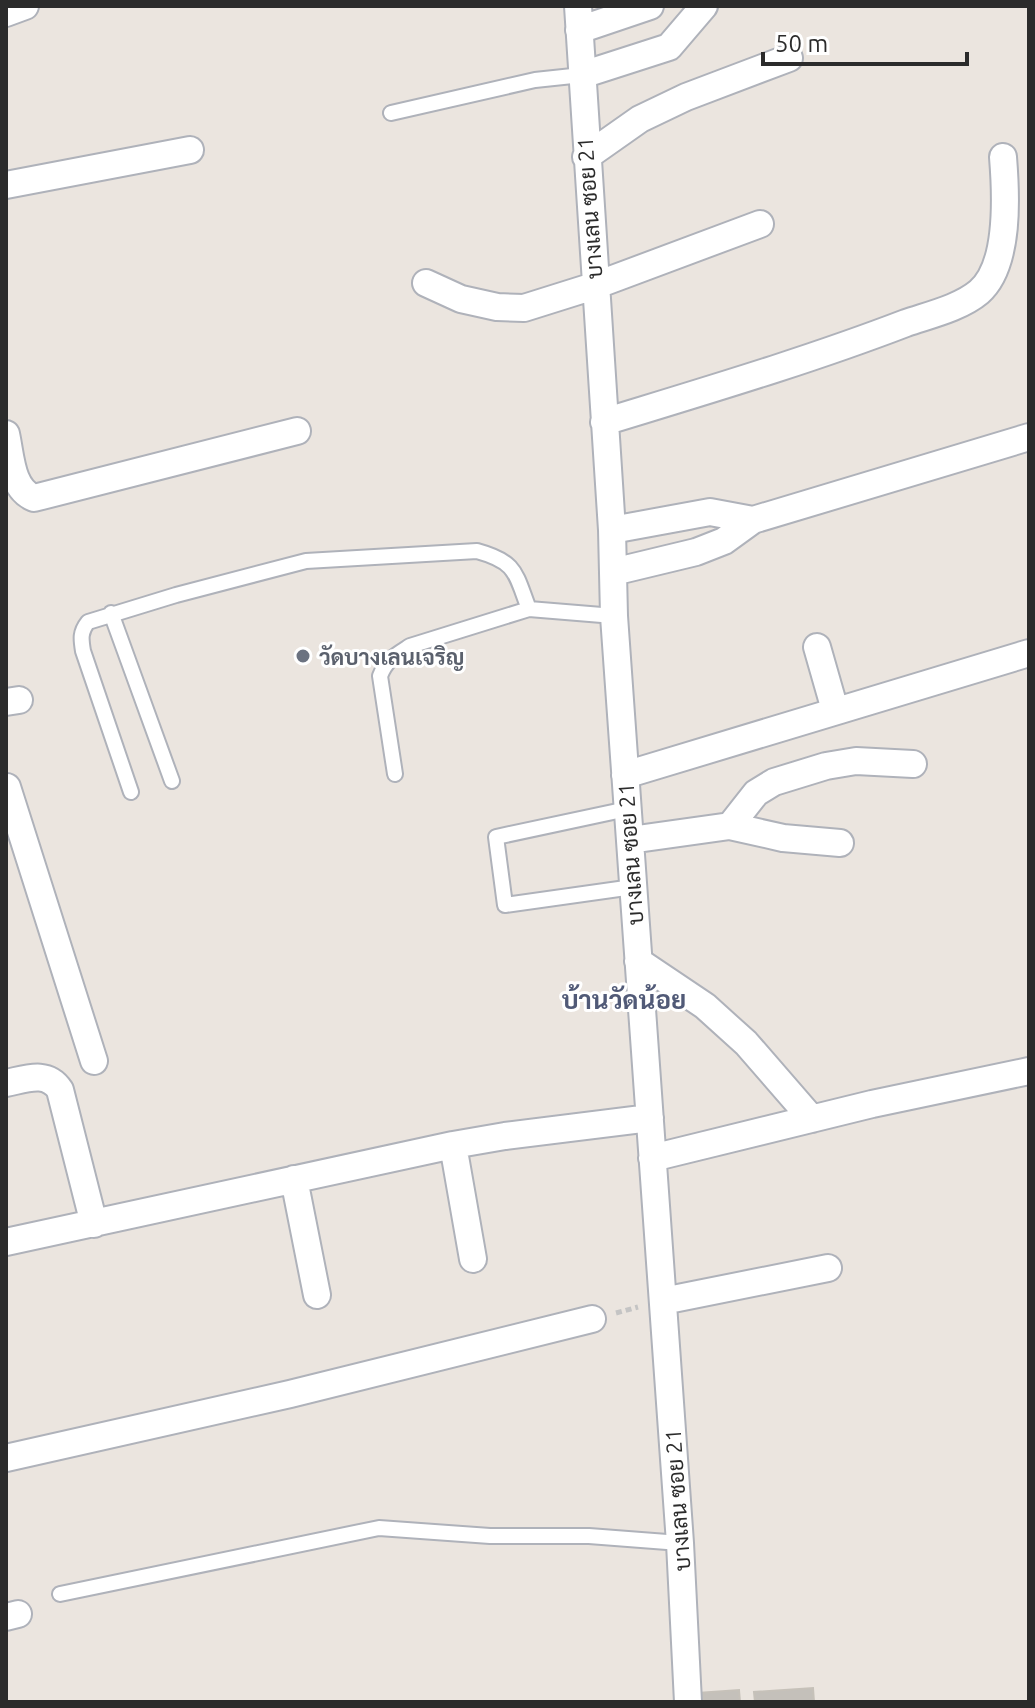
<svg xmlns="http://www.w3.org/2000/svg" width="1035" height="1708" font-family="Ubuntu,Sarabun,sans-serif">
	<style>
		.building { fill: #c4c0ba; stroke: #c6c1b9; stroke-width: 2 }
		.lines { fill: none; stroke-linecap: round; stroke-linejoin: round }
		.service-casing { stroke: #afb2ba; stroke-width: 18 }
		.minor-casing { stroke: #afb2ba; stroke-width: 30 }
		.path { stroke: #c4c4c4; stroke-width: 5; stroke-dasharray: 6 4; stroke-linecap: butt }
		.service { stroke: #fff; stroke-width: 14 }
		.minor { stroke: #fff; stroke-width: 26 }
		.worship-dot { fill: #6b7280; stroke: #fff; stroke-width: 3 }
		.labels { text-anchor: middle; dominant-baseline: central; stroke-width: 6; stroke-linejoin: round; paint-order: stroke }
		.street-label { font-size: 22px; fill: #2b2b2b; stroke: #fff }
		.worship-label { font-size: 22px; font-weight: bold; fill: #5b616d; stroke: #fff; text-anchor: start }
		.quarter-label { font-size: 26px; font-weight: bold; fill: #515a77; stroke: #fff }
	</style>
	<rect width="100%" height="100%" fill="#ebe5df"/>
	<!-- building -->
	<path class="building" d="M813 1688 814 1702H755L754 1692Z
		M739 1690 740 1702H699L698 1693Z"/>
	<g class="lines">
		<defs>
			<path id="service" d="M391 113 535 80 582 75
				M111 613 172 781
				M395 774 380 676C386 660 396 655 410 646L529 609 614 616
				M131 792 83 651C81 639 80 632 88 622L176 595 306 561 477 551C517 562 515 573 529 609
				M627 809 496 837 505 905 633 887
				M60 1594 379 1528 490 1536H589L680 1543"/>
			<path id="minor" d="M578 6 612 530 614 616 680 1543 688 1702
				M6 13 25 6
				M579 30 650 6
				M582 75 669 47 704 6
				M586 157 640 119 686 97 789 58
				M6 185 190 150
				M426 283 461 299 497 307 524 308 594 286 760 224
				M604 422C705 391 807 361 906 323 929 315 960 308 979 292 1010 265 1006 194 1003 157
				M6 434C11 456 11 489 34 498L297 431
				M612 530 710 512 753 520
				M613 572 696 552 724 541 753 520 1029 437
				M817 647 835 710
				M6 702 19 700
				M625 775 1029 653
				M7 787 94 1061
				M730 826 756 793 774 782 826 766 856 761 913 764
				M630 840 730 826 783 838 840 843
				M638 961 705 1006 746 1043 812 1119
				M6 1083C26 1079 47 1070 60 1090L94 1224
				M453 1145 473 1259
				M652 1158 872 1104 1029 1071
				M294 1179 317 1295
				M6 1242 453 1145 505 1136 650 1118
				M663 1301 828 1268
				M6 1458 290 1394 592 1319
				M6 1617 18 1614"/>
		</defs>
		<!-- service casing -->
		<use href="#service" class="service-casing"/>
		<!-- minor casing -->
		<use href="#minor" class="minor-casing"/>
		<!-- path -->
		<path class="path" d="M616 1313 638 1307"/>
		<!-- service -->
		<use href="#service" class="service"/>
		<!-- minor -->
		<use href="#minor" class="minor"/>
	</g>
	<!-- markers -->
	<circle class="worship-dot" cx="303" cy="656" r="8"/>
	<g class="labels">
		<!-- street labels -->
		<g class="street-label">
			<text transform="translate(589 208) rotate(-94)">บางเลน ซอย 21</text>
			<text transform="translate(630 854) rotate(-94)">บางเลน ซอย 21</text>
			<text transform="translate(677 1500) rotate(-94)">บางเลน ซอย 21</text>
		</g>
		<!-- worship labels -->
		<g class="worship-label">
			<text x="319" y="656">วัดบางเลนเจริญ</text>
		</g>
		<!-- quarter labels -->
		<g class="quarter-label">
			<text x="624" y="999">บ้านวัดน้อย</text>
		</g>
	</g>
	<!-- border -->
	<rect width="1035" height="1708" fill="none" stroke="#2b2b2b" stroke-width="16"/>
	<!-- scale -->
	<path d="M763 52v12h204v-12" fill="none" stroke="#2b2b2b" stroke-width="4"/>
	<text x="775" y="52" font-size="24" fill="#2b2b2b" stroke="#ffffff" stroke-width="6" paint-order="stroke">50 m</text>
</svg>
